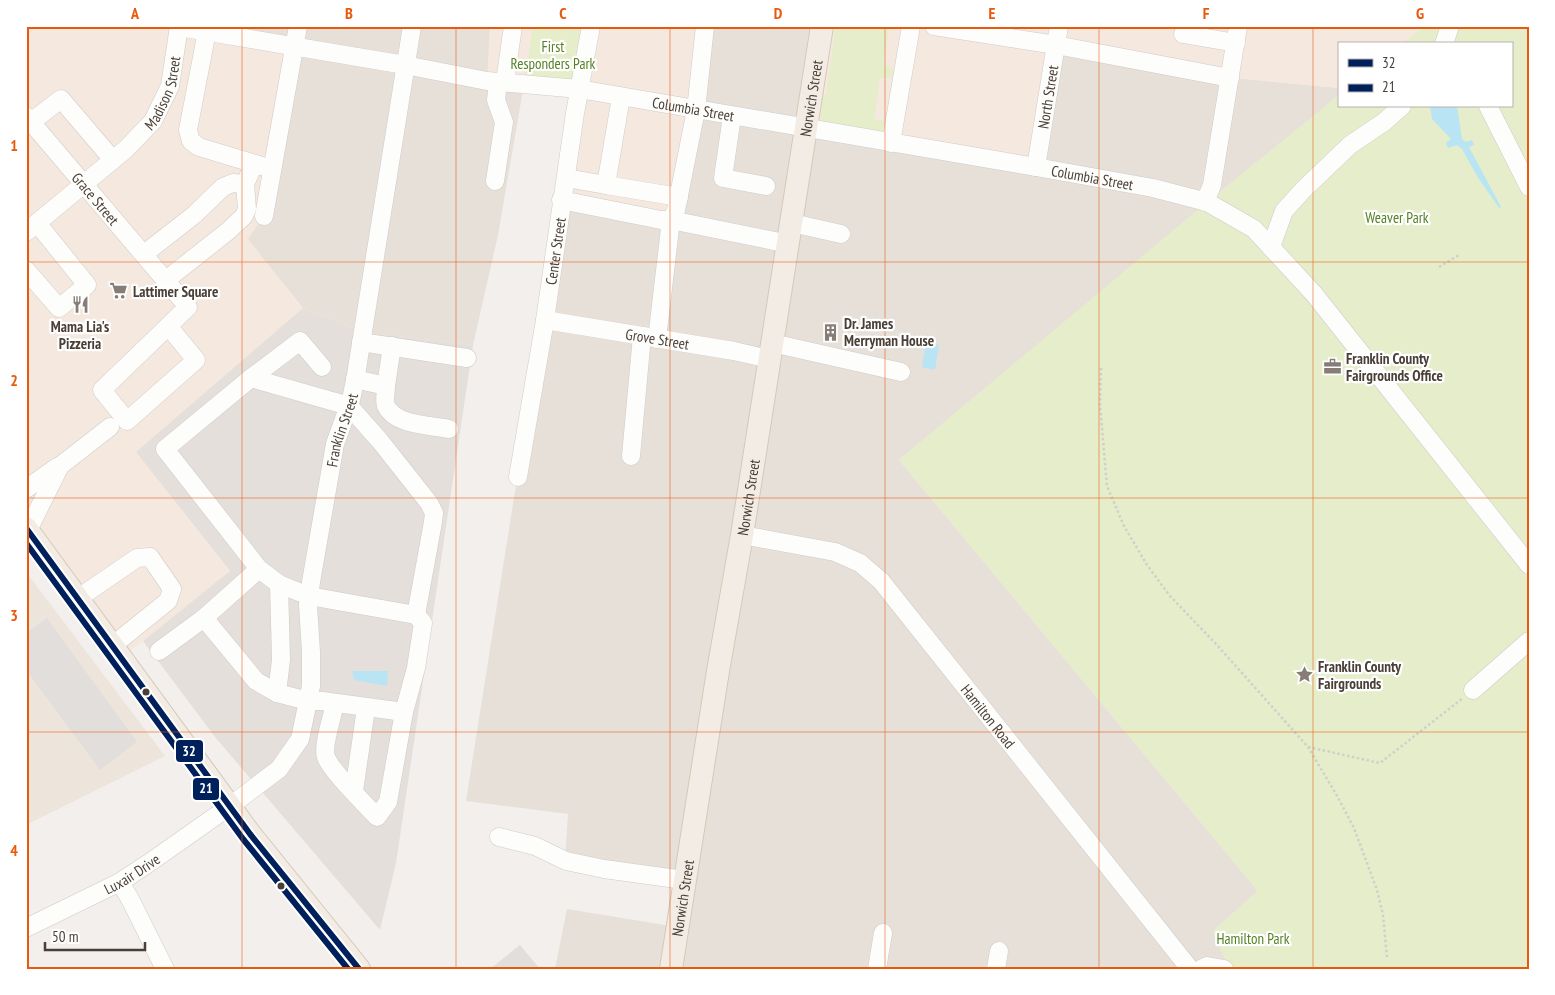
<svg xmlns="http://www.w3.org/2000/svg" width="1555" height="995" font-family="'PT Sans Narrow',sans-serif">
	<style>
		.residential { fill: #e7e0d9 }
		.commercial { fill: #f5e8de }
		.industrial { fill: #e5dfdb }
		.education { fill: #ede5db }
		.green { fill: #e5edca }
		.parking { fill: #e2dedb }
		.water { fill: #b9e4f3 }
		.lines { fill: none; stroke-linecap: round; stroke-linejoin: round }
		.minor-casing { stroke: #cfcbc8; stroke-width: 19 }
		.major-casing { stroke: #d5c8b8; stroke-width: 24 }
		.path { stroke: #d2cfcb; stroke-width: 2.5; stroke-dasharray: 2.5 2.5; stroke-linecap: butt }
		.minor { stroke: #fdfdfc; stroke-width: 18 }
		.major { stroke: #f2ece4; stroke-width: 22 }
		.bus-1-casing { stroke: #fff; stroke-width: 10 }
		.bus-2-casing { stroke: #fff; stroke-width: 10 }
		.bus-1 { stroke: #00205b; stroke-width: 6 }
		.bus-2 { stroke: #00205b; stroke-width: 6 }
		.grid { fill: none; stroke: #e8590c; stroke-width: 1; stroke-opacity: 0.55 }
		.bus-dot { fill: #4a3f36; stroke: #fff; stroke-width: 2 }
		.labels { text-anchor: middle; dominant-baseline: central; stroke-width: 4.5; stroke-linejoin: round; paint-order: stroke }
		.park-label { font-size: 15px; fill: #568124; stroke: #fff }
		.street-label { font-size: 15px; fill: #4a3f36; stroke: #fff }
		.poi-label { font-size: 15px; font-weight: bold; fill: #4a3f36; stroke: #fff; text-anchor: start }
		.line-badge { stroke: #fff; stroke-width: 2 }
		.badge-label { font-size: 14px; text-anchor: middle; font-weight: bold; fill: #fff }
		.neatline { fill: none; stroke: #e8590c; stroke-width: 2 }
		.grid-label { font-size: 16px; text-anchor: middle; font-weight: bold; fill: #e8590c }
	</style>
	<rect width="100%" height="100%" fill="#f2efec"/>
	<!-- residential -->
	<path class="residential" d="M179 26H490L488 81 524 84 498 235 473 345 363 332 303 308 247 239 264 216Z
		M705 26H822L1056 45 1234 78 1339 88V95L899 460 1258 891 1213 931 1229 969H555L567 909 677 927 684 880 565 859 568 814 466 801 561 200Z"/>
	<!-- commercial -->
	<path class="commercial" d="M26 26H179L295 46 264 216 248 239 303 308 136 452 230 572 130 651 26 507Z
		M490 26H533L524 84 487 81Z
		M591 26H705L671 220 561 200Z
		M822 26H1424L1402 44H1339V88L1234 78 1056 46 1036 167 807 128Z"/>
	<!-- industrial -->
	<path class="industrial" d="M303 308 363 332 473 345 396 863 380 930 215 737 143 641 230 571 136 452Z"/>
	<!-- education -->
	<path class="education" d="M26 572 165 756 26 825Z"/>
	<!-- green -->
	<path class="green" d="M533 26H582L575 66V80L525 75Z
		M831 26H870L889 29 883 64 892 68 894 75 889 78H880L874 119 887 122 884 133 825 123 819 117 821 95H826L835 30Z
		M1424 26H1529V969H1229L1213 931 1258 891 899 460 1207 202 1339 95V106H1511V44H1402Z"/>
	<!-- parking -->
	<path class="parking" d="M47 618 137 742 100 770 26 670V633Z
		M520 945 540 969H490Z"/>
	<!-- water -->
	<path class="water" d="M1430 106H1457L1462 139 1466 142 1472 140 1474 145 1469 147 1501 207 1499 208 1477 176 1462 149 1457 145 1448 148 1446 143 1451 139 1432 119Z
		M924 342 939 345 935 370 922 367 925 348H923Z
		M352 671H388L387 686 354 680Z"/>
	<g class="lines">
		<defs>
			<g id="minor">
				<path d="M934 26 1056 45 1230 78"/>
				<path id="s1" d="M179 27 405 65 487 81 579 89 1036 167 1153 188 1207 202 1254 229 1314 294 1529 565"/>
				<path d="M207 31 188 130 191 141 199 147 272 169"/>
				<path d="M1183 34 1236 43"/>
				<path d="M1444 44 1450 26"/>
				<path d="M505 82 513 26"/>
				<path d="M621 97 606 185 679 197"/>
				<path d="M1488 106 1529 187"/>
				<path id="s2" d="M26 116 188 307 102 390 127 421 196 360 168 326"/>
				<path d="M732 116 723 178 766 186"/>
				<path d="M31 122 61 99 113 160"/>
				<path d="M891 143 911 26"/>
				<path id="s3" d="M1036 167 1059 26"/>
				<path d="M566 178 606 185"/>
				<path d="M495 181 504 122 496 100 498 82"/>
				<path d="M561 200 661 220H671L789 244"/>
				<path d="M1205 202 1212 185 1238 26"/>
				<path d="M264 216 298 26"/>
				<path d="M792 223 841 234"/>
				<path id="s4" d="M26 232 126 149 153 121 170 86 179 26"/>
				<path d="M1271 247 1284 211 1303 190 1350 145 1384 122 1402 106"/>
				<path d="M144 254 194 215 223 187 233 183 245 184"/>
				<path d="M26 270 59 308 87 285 37 223"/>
				<path d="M166 280 228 231 244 216 247 209 245 184 254 164"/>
				<path id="s5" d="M545 320 734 351 769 359"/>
				<path d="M657 339 671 220 676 210 696 110 705 26"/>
				<path d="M361 342 467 358"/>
				<path d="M772 343 901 372"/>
				<path d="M251 378 349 406 380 441 429 503 434 513 433 522 416 615 309 596 279 584 259 569 165 449Z"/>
				<path d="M251 378 300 341 322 367"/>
				<path d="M355 379 386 386C386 392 384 401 386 406 396 426 430 425 449 429"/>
				<path d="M386 386 392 346"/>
				<path d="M631 456 642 336"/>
				<path id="s6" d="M518 477 545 320 575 113 591 26"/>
				<path d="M26 489 57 467"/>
				<path d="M28 530 60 466 110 427"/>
				<path id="s7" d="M742 535 835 552 860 563 881 581 1190 969"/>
				<path d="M77 599 137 558 150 557 172 589 168 601 112 646"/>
				<path d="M204 618 256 681 277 693 308 701H322L404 712 416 668 423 623 416 615"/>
				<path d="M159 651 204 618 259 569"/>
				<path d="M1473 690 1529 641"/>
				<path d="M277 693 281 660 279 584"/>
				<path d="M335 703C333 715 322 746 326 757 331 771 365 804 377 817L388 802 404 712"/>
				<path d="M354 791 366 708"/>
				<path d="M499 837 535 846 566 861 604 869 684 880"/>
				<path d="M120 882 131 901 165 969"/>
				<path id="s8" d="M26 928 120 882 149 863 230 806 279 769 300 739 308 701 311 686V652L308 605 311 582 335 444 351 400 356 375 412 26"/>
				<path d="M877 969 883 933"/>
				<path d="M996 969 999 951"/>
				<path d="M1201 969 1207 966 1224 969"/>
			</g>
			<g id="major">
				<path d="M26 528 250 834 359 969"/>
				<path id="s9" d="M671 969 718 671 742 535 822 26"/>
			</g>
		</defs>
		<!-- minor casing -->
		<use href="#minor" class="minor-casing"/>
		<!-- major casing -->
		<use href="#major" class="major-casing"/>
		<!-- path -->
		<path class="path" d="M1439 267 1459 255
			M1101 368 1100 405 1107 486 1124 526 1147 565 1170 596 1217 645 1308 747 1336 794 1354 828 1364 855 1377 890 1383 915 1387 957
			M1308 747 1380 763 1463 698"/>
		<!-- minor -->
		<use href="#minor" class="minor"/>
		<!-- major -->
		<use href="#major" class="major"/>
		<defs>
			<path id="bus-1" d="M26 528 250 834 359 969"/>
			<path id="bus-2" d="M26 543 243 839 348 969"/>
		</defs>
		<!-- bus-1 casing -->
		<use href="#bus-1" class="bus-1-casing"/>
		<!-- bus-2 casing -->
		<use href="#bus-2" class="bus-2-casing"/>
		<!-- bus-1 -->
		<use href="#bus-1" class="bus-1"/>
		<!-- bus-2 -->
		<use href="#bus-2" class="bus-2"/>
	</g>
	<!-- grid -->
	<path class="grid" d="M242 26V969M456 26V969M670 26V969M885 26V969M1099 26V969M1313 26V969M26 262H1529M26 498H1529M26 732H1529"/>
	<!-- icons -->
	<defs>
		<symbol id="supermarket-bare" viewBox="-9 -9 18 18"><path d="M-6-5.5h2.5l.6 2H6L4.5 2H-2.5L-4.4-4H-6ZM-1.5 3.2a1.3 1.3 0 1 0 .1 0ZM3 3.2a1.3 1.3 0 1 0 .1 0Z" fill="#857d76" stroke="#fff" stroke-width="2.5" paint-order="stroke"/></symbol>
		<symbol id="restaurant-bare" viewBox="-9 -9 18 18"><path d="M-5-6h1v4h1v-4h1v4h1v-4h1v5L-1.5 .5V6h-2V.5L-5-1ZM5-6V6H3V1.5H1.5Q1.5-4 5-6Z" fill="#857d76" stroke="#fff" stroke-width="2.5" paint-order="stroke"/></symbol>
		<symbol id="building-bare" viewBox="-9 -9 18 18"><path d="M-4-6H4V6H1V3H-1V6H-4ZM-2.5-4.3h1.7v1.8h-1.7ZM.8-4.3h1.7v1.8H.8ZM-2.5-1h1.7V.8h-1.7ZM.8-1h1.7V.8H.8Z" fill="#857d76" stroke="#fff" stroke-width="2.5" paint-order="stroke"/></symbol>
		<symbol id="office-bare" viewBox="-9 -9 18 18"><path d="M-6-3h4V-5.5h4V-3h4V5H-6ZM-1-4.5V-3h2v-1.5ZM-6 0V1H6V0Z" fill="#857d76" stroke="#fff" stroke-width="2.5" paint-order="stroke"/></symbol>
		<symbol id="sight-bare" viewBox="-9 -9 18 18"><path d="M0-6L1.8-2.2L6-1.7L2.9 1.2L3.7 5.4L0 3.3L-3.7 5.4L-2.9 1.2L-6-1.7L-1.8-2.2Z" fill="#857d76" stroke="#fff" stroke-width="2.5" paint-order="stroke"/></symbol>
	</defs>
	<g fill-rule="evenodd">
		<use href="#supermarket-bare" x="106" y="278" width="25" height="25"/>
		<use href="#restaurant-bare" x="68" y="292" width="25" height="25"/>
		<use href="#building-bare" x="818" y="320" width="25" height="25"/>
		<use href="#office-bare" x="1320" y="354" width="25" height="25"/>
		<use href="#sight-bare" x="1292" y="662" width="25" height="25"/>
	</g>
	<!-- markers -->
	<g class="bus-dot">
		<circle cx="146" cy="692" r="4.5"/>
		<circle cx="281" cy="886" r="4.5"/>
	</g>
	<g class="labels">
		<!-- park labels -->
		<g class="park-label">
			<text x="553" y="46">First<tspan x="553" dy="17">Responders Park</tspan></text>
			<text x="1397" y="217">Weaver Park</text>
			<text x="1253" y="938">Hamilton Park</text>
		</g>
		<!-- street labels -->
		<g class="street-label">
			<text stroke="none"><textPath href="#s4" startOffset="199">Madison Street</textPath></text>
			<text stroke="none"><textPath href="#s3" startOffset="71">North Street</textPath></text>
			<text stroke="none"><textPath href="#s9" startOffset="882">Norwich Street</textPath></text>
			<text stroke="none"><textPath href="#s1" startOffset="521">Columbia Street</textPath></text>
			<text stroke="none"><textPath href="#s1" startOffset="926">Columbia Street</textPath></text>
			<text stroke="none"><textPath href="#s2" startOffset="108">Grace Street</textPath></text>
			<text stroke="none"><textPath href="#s6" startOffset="229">Center Street</textPath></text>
			<text stroke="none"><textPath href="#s5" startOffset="114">Grove Street</textPath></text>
			<text stroke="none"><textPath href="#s8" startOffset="650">Franklin Street</textPath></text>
			<text stroke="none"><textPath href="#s9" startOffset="478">Norwich Street</textPath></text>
			<text stroke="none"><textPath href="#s7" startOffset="322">Hamilton Road</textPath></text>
			<text stroke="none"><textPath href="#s8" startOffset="119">Luxair Drive</textPath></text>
			<text stroke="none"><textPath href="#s9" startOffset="72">Norwich Street</textPath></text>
		</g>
		<!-- poi labels -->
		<g class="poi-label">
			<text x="133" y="291">Lattimer Square</text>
			<text x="844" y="323">Dr. James<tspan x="844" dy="17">Merryman House</tspan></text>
			<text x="80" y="326" text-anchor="middle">Mama Lia's<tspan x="80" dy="17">Pizzeria</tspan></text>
			<text x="1346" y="358">Franklin County<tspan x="1346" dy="17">Fairgrounds Office</tspan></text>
			<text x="1318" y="666">Franklin County<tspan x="1318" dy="17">Fairgrounds</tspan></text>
		</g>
	</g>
	<g class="line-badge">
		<rect x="175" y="739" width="29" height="24" rx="5" fill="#00205b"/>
		<rect x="192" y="777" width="28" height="24" rx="5" fill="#00205b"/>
	</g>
	<g class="badge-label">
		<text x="189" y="756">32</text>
		<text x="206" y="793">21</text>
	</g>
	<!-- border -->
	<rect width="1555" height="995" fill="none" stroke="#ffffff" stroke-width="55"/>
	<!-- legend -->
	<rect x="1338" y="42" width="175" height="65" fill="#ffffff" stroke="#b7b2af"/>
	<rect x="1348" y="59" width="25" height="8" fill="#00205b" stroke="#b7b2af"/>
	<text x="1382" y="68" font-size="15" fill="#4a3f36">32</text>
	<rect x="1348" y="84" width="25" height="8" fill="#00205b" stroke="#b7b2af"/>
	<text x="1382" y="92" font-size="15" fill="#4a3f36">21</text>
	<!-- scale -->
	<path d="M45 942v8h100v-8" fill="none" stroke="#4a3f36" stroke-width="2.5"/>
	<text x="52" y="942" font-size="15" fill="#4a3f36" stroke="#ffffff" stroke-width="4" paint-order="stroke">50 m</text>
	<rect x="28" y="28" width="1500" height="940" class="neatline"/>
	<g class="grid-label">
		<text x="135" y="19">A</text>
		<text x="349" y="19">B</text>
		<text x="563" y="19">C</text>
		<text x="778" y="19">D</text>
		<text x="992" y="19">E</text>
		<text x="1206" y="19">F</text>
		<text x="1420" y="19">G</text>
		<text x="14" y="151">1</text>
		<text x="14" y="386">2</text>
		<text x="14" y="621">3</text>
		<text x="14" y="856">4</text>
	</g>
</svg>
